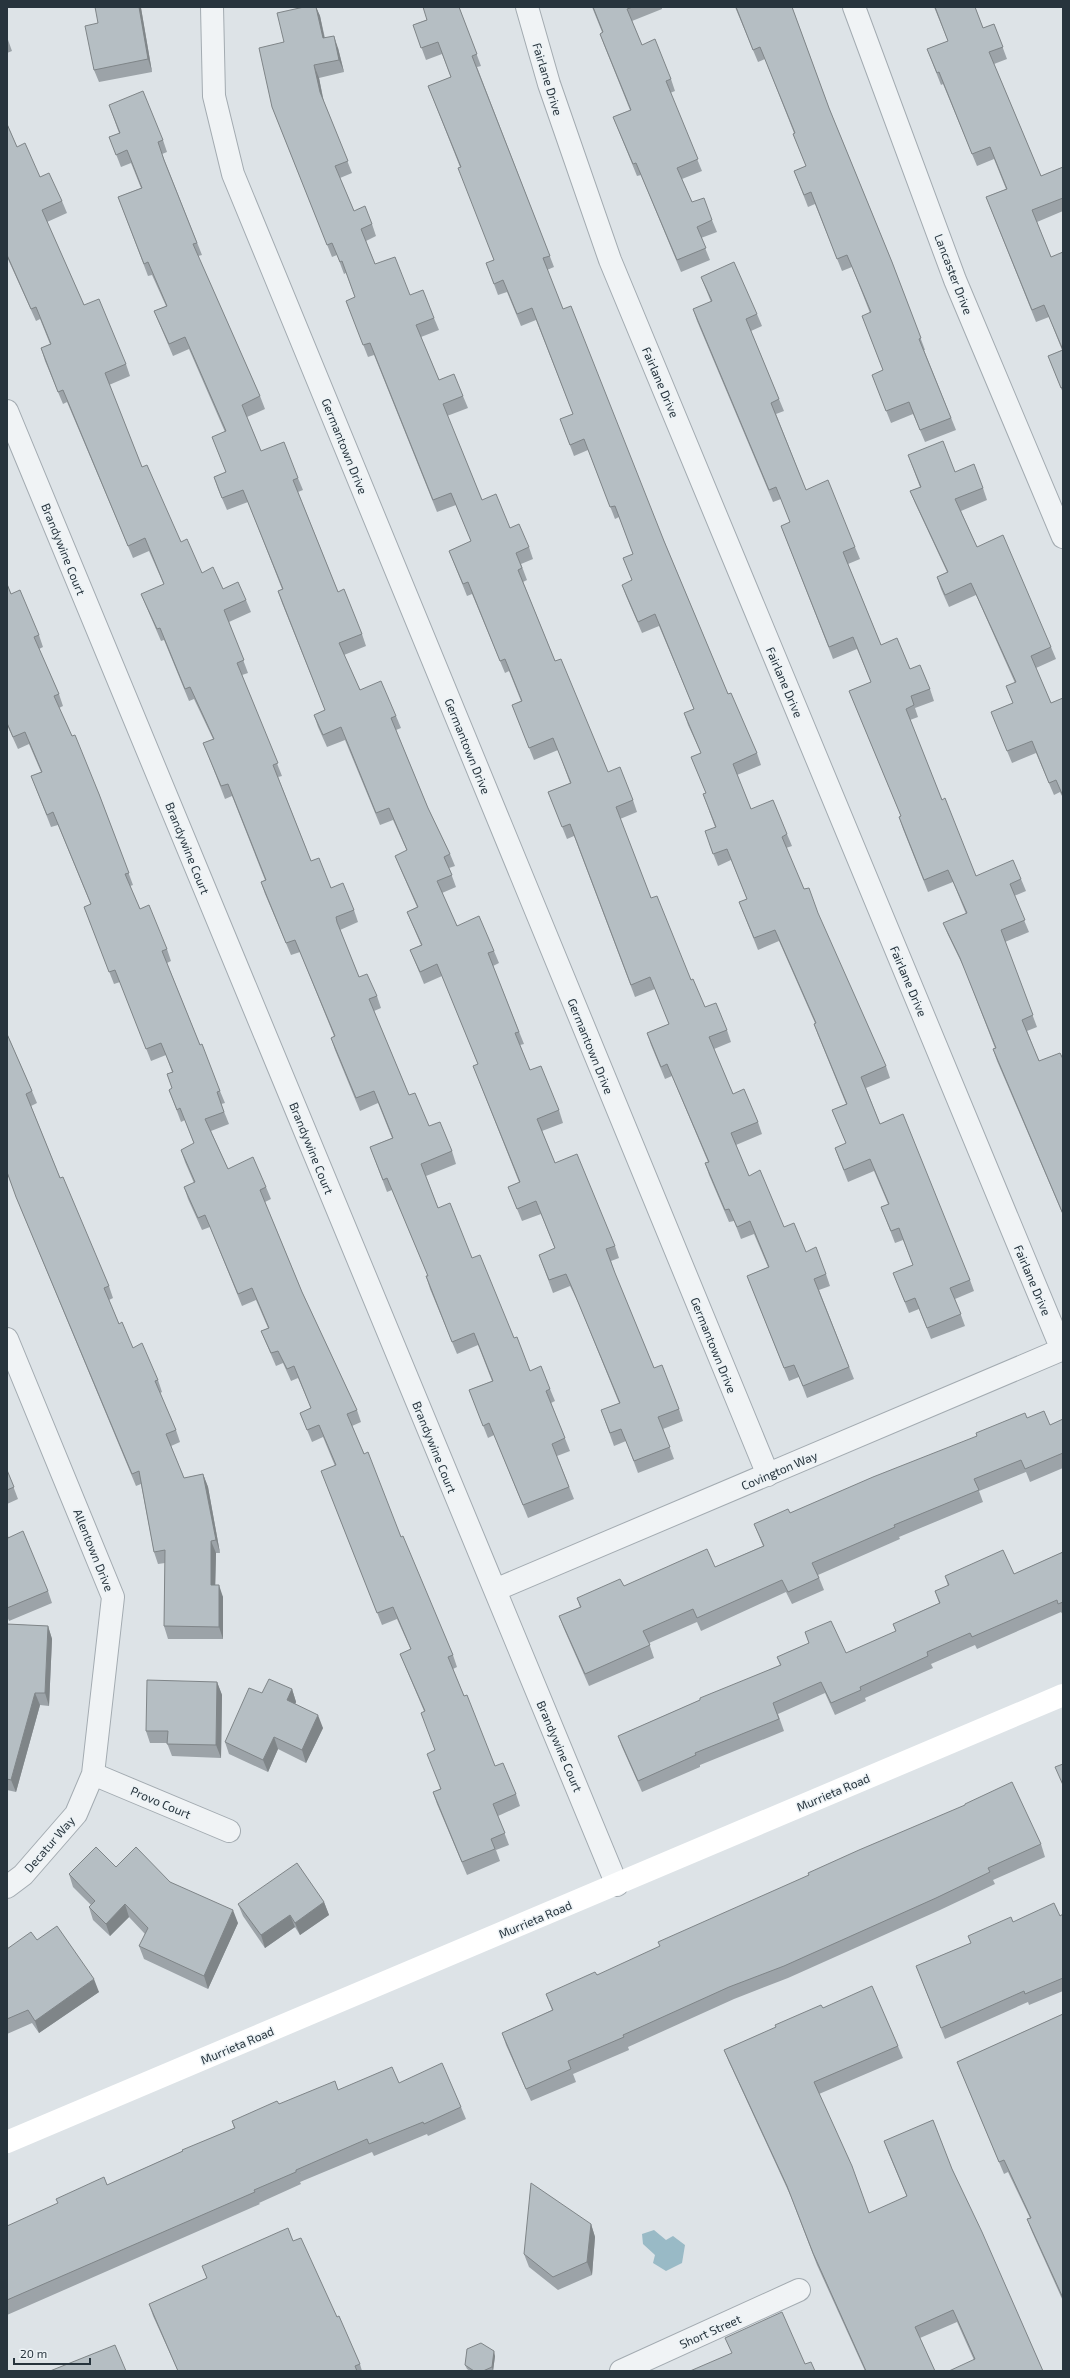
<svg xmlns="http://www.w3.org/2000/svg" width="1070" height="2378" font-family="'Exo 2',sans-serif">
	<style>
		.water { fill: #99bac6 }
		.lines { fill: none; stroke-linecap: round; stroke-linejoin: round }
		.street-casing { stroke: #a3abb1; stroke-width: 24 }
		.street { stroke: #f0f3f5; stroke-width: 22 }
		.secondary { stroke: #fff; stroke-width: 22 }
		.wall { fill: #9ca3a8 }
		.shaded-wall { fill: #7f8588 }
		.building { fill: #b5bec3; stroke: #7f8588 }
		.labels { text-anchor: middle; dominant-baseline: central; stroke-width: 3; stroke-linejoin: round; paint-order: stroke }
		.street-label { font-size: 12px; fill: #27343d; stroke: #ecf2f5 }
	</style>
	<rect width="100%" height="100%" fill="#dde3e7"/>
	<!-- water -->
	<path class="water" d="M654 2230 666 2240 673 2236 685 2245 682 2263 666 2271 653 2263 655 2255 643 2244 642 2234Z"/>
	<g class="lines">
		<defs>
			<path id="street" d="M212 7 214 96 233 174 768 1475
				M527 7 549 84 610 260 1062 1350
				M854 7 955 280 1063 537
				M7 411 617 1885
				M7 1339 113 1597 93 1774 76 1814 23 1875 7 1887
				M495 1590 1063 1349
				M93 1774 229 1831
				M621 2371 799 2290"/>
		</defs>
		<!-- street casing -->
		<use href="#street" class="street-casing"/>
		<!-- street -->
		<use href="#street" class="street"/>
		<!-- secondary -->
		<path class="secondary" d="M7 2142 1063 1695"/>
	</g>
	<!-- wall -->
	<path class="wall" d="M304 7H316L320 16 325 38 338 48 344 72 319 78 324 102 352 173 340 178 354 211 372 224 376 236 366 241 375 264 434 318 439 330 421 337 439 380 463 396 468 408 447 416 482 500 529 547 533 559 521 564 527 580 523 582 555 661 608 772 633 800 637 812 620 819 651 898 691 980 705 1007 727 1030 731 1042 714 1049 733 1094 758 1122 762 1134 736 1145 749 1176 784 1227 826 1274 830 1286 819 1290 854 1379 807 1398 799 1377 789 1381 747 1276 768 1267 754 1234 741 1239 734 1221 729 1222 709 1175 705 1163 708 1162 672 1076 665 1079 651 1045 647 1033 669 1024 655 989 635 997 574 836 567 839 553 804 548 792 570 783 558 750 534 760 512 705 521 701 509 671 505 673 472 594 467 596 449 551 471 541 456 505 437 512 374 355 368 357 346 301 355 297 346 273 344 274 337 255 332 257 272 107 284 42Z
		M459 7 481 66 477 67 554 267 547 270 563 309 664 541 728 694 757 753 761 765 737 775 751 809 787 834 792 846 786 848 804 889 818 915 886 1066 890 1078 866 1088 880 1124 970 1280 974 1291 955 1299 965 1326 931 1339 919 1309 909 1313 893 1273 913 1265 903 1240 895 1243 881 1207 888 1204 874 1171 848 1182 839 1159 835 1148 846 1143 832 1110 846 1104 818 1035 814 1024 815 1023 779 941 758 950 739 902 747 899 731 860 718 866 709 843 715 827 703 794 706 793 691 757 701 753 688 725 684 713 694 709 659 626 642 633 626 596 622 585 632 580 623 558 633 554 619 517 615 519 588 450 574 456 560 419 573 414 536 320 521 326 507 292 498 295 486 263 494 260 460 167 428 86 451 77 442 54 426 60 413 25Z
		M592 7H662V9L632 21 642 45 671 79 675 91 670 93 702 171 682 179 692 202 712 220 717 232 701 238 710 260 681 272 641 175 637 176 613 117 630 110 604 45 600 34 602 32Z
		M735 7H792L829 108 892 262 925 350H924L956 430 925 442 913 414 891 423 872 375 883 370 862 316 870 313 852 267 842 271 815 204 808 207 794 171 806 166 793 134 794 133 765 59 758 62Z
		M934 7H975L983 28 994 24 1007 59 994 64 1041 176 1063 167V211L1037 222 1051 257 1063 253V393L1048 356 1062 350 1049 317 1036 322 986 197 1006 189 994 159 977 166 943 84 941 85 927 49 948 41Z
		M141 8 152 72 99 82 94 70 98 23Z
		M7 37 12 51 7 53Z
		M109 105 163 140 167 152 162 154 202 255 198 256 260 396 265 409 247 417 261 451 298 478 303 490 298 492 338 592 362 634 366 646 344 655 360 690 396 716 401 728 396 730 428 808 450 854 455 866 449 868 456 887 442 893 457 926 494 951 499 963 493 966 524 1044 520 1045 530 1070 559 1110 563 1123 542 1131 555 1163 615 1246 619 1258 611 1261 616 1277 654 1368 679 1409 683 1421 663 1429 674 1459 638 1473 626 1441 614 1446 601 1410 619 1403 578 1302 570 1286 553 1293 539 1255 555 1249 541 1214 522 1221 508 1187 519 1182 473 1066 478 1064 442 976 424 984 415 962 410 950 421 945 412 924 407 912 417 907 400 868 395 856 407 851 393 820 380 825 345 740 327 747 318 727 314 715 325 710 282 603 278 591 282 589 248 502 227 510 218 489 214 477 226 472 212 437 225 432 189 349 173 356 159 323 154 311 166 306 152 275 148 276 118 197 141 188 131 163 121 167 114 149 109 137 119 133Z
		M7 124 17 147 40 177 62 201 67 213 47 222 84 305 126 364 130 376 109 385 142 467 181 542 202 573 223 589 246 600 251 612 229 622 248 673 242 675 282 776 278 777 311 861 331 888 354 910 358 922 340 930 341 932 359 977 377 996 381 1008 374 1011 409 1095 429 1126 452 1151 456 1164 426 1176 438 1208 472 1258 530 1371 550 1389 555 1401 551 1403 570 1451 557 1456 574 1499 528 1518 494 1435 488 1438 469 1390 492 1381 478 1345 457 1354 430 1289 426 1276H428L392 1190 387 1192 370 1147 392 1138 378 1103 360 1111 335 1050 331 1038 334 1036 300 952 291 955 265 894 261 882 265 880 232 796 225 799 208 755 203 743 213 739 194 699 189 701 164 640 161 641 146 606 141 594 164 585 149 551 133 558 67 402 63 404 45 361 41 348 50 344 40 319 36 321 7 257Z
		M701 277 757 314 762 326 751 331 779 399 784 411 776 414 806 490 855 547 860 559 848 564 881 645 910 669 930 689 934 701 915 708 918 717 910 720 942 800 976 876 1021 879 1026 891 1014 896 1029 932 1005 942 1037 1027 1027 1031 1039 1061 1063 1059V1215L997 1061 993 1049 995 1048 965 970 948 935 943 923 966 914 953 882 928 892 903 829 899 817 901 816 854 703 849 691 871 682 857 649 833 659 781 526 790 522 781 499 773 502 697 321 693 309 711 302Z
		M908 455 955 472 983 488 987 500 961 511 977 547 1051 647 1056 659 1036 668 1051 703 1063 698V798L1060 792 1054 795 1036 753 1012 763 991 712 1013 703 1006 686 1015 683 976 595 949 607 941 589 937 577 947 572 915 503 910 491 920 487Z
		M7 584 11 594 39 635 43 647 39 649 59 694 63 706 59 708 99 794 133 885 130 886 140 909 167 949 171 961 167 963 200 1045 220 1091 225 1103 221 1104 229 1124 211 1131 228 1169 266 1187 271 1199 265 1202 302 1292 357 1410 361 1422 352 1426 453 1655 457 1667 453 1669 464 1696 495 1766 516 1794 520 1806 498 1816 509 1845 496 1850 500 1861 467 1875 437 1804 433 1792 440 1789 435 1751 424 1711 405 1666 400 1654 411 1650 397 1619 382 1625 321 1471 335 1466 323 1437 312 1442 300 1413 311 1408 298 1378 291 1381 283 1363 276 1366 266 1343 261 1331 268 1328 256 1300 242 1306 210 1227 202 1230 188 1199 184 1187 194 1183 185 1162 181 1150 194 1144 185 1120 181 1122 169 1090 172 1088 167 1074 172 1072 166 1055 151 1061 120 982 114 984 84 907 91 905 58 825 51 827 31 776 41 772 29 744 18 749 7 725Z
		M7 1034 32 1091 37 1103 31 1106 60 1178 109 1286 113 1298 109 1300 119 1324 133 1348 158 1380 162 1392 160 1393 176 1430 180 1442 171 1446 184 1478 203 1474 208 1487 220 1553H216L215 1585 223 1597V1639H168L164 1626 165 1563 158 1564 154 1552 141 1484 136 1486 21 1209 7 1172Z
		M1027 1418 1050 1425 1063 1419V1468L1030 1482 1026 1472 979 1491 983 1502 899 1537 900 1539 818 1575 824 1590 792 1604 786 1592 701 1631 697 1622 649 1643 654 1658 589 1686 564 1629 559 1616 580 1607 577 1598 624 1586 715 1567 763 1546 754 1524 790 1513Z
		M7 1470 18 1499 7 1504Z
		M7 1534 8 1538 48 1591 52 1603 9 1621 7 1616Z
		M1063 1552V1615L1061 1612 977 1649 975 1645 931 1664 933 1668 865 1698 866 1701 835 1715 825 1693 778 1714 784 1731 700 1765V1767L642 1792 622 1747 618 1736 780 1665 777 1657 809 1643 805 1632 846 1653 896 1632 893 1624 939 1603 935 1591 948 1586 945 1576 1014 1574Z
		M7 1624 48 1626 52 1639 49 1706 40 1705 16 1792 7 1790Z
		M217 1682 222 1695 221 1758 172 1756 167 1743H150L146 1731Z
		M292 1689 296 1702 295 1704 323 1728 306 1763 278 1749 268 1772 229 1754 225 1742 262 1693Z
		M1041 1844 1045 1857 993 1880 995 1884 940 1910 788 1978 734 1999 628 2047 629 2050 573 2074 576 2082 531 2101 506 2045 502 2033 552 2010 546 1994 597 1975Z
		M116 1867 170 1882 238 1923 208 1989 144 1959 139 1946 145 1934 129 1917 110 1936 93 1920 89 1907 91 1905 73 1887 69 1874Z
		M324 1902 329 1915 300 1935 295 1927 265 1948 243 1916 238 1904Z
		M1063 1914V1991L1029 2005 1028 2002 945 2039 916 1966 971 1943 968 1936 1013 1922 1060 1916Z
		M37 1940 99 1992 39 2033 32 2023 7 2034V1949Z
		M823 2008 898 2046 903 2058 819 2094 869 2213 907 2197 888 2152 884 2141 952 2169 1043 2371 974 2360 957 2322 920 2338 935 2371H865L817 2265 791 2197 729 2062 724 2050Z
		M1063 2014V2301L1032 2232 1027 2219 1030 2218 1008 2172 1004 2174 962 2074 957 2062Z
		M399 2083 461 2107 466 2119 428 2136 427 2134 374 2156 372 2152 300 2182 301 2184 259 2203 260 2204 7 2315V2226L107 2185 234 2128 232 2121 279 2104 338 2090Z
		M591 2224 595 2237 592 2275 558 2290 529 2267 524 2254Z
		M293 2241 337 2317 360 2364 362 2371H178L153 2316 149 2304 207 2279 202 2266Z
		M495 2356 493 2371H470L467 2369 465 2365Z"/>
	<!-- shaded-wall -->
	<path class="shaded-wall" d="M139 7H141V8L152 72 148 59Z
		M316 7 320 16 327 51 323 38Z
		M334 36 338 48 344 72 339 60Z
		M314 65 319 78 324 104 320 92Z
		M203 1474 208 1487 220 1553 216 1540Z
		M211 1541 216 1553 215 1597 211 1585Z
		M219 1585 223 1597V1639L219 1627Z
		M48 1626 52 1639 49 1706 45 1693Z
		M217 1682 222 1695 221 1758 216 1745Z
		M292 1689 296 1702 291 1713 287 1700Z
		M35 1693 40 1705 16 1792 11 1780Z
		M318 1715 323 1728 306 1763 302 1750Z
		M274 1737 278 1749 268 1772 263 1760Z
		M324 1902 329 1915 300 1935 295 1923Z
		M125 1904 129 1917 110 1936 106 1924Z
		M233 1910 238 1923 208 1989 204 1976Z
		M290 1915 295 1927 265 1948 261 1935Z
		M94 1979 99 1992 39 2033 35 2021Z
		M591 2224 595 2237 592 2275 587 2262Z
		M494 2351 495 2356 493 2371 492 2367Z"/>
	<!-- building -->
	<path class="building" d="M95 7H139L148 59 94 70 85 26 98 23Z
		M304 7H316L323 38 334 36 339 60 314 65 320 92 348 161 335 166 354 211 365 206 372 224 361 229 375 264 395 257 410 295 423 290 434 318 416 325 439 380 454 374 463 396 443 404 482 500 496 494 510 528 519 524 529 547 516 553 522 568 518 570 555 661 561 659 608 772 620 767 633 800 616 807 651 898 657 896 691 980 693 979 705 1007 716 1003 727 1030 709 1037 733 1094 744 1089 758 1122 731 1133 749 1176 760 1170 784 1227 794 1223 806 1252 816 1247 826 1274 814 1279 849 1367 803 1386 794 1365 784 1368 747 1276 769 1267 750 1221 737 1227 729 1209 725 1210 705 1163 709 1162 667 1064 661 1067 647 1033 669 1024 650 977 631 985 570 824 562 827 548 792 571 783 553 738 529 748 512 705 522 701 505 659 500 661 468 582 463 584 449 551 471 541 451 493 433 500 370 343 363 345 346 301 355 297 342 261 340 262 332 243 327 245 272 107 259 48 284 42 277 13Z
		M423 7H459L477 54 472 56 550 256 543 258 563 309 571 306 664 541 728 694 731 693 757 753 733 764 751 809 773 800 787 834 782 837 804 889 809 888 818 913 886 1066 861 1077 880 1124 903 1114 970 1280 950 1288 961 1314 927 1328 915 1298 905 1302 893 1273 913 1265 899 1228 891 1231 881 1207 889 1204 870 1159 844 1170 835 1148 846 1143 832 1110 847 1104 814 1024 816 1023 775 930 754 938 739 902 747 899 727 849 713 854 705 831 716 827 703 794 706 793 691 757 701 753 684 713 694 709 655 614 638 622 622 585 632 580 623 558 633 554 615 506 610 507 584 439 570 445 560 419 573 414 532 308 517 314 503 280 494 284 486 263 494 260 458 168 461 167 428 86 451 77 438 42 421 48 413 25 427 20Z
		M593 7H633L627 9 642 45 655 39 671 79 666 81 698 159 677 168 692 202 704 198 712 220 697 227 706 248 677 260 636 163 633 164 613 117 631 110 600 34 603 32Z
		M736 7H792L829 108 892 262 921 338 919 339 951 418 920 430 909 402 886 411 872 375 883 370 862 316 871 312 847 255 837 259 811 192 804 195 794 171 806 166 793 134 795 133 760 47 753 50Z
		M935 7H975L983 28 994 24 1003 47 989 52 1041 176 1063 167V198L1032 210 1051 257 1063 252V387L1061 388 1048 356 1063 350 1044 305 1032 310 986 197 1007 189 990 147 972 154 939 72 937 73 927 49 948 41Z
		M143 91 163 140 158 142 164 160 197 243 193 244 260 396 242 405 261 451 284 442 298 478 293 480 338 592 344 589 362 634 339 643 360 690 381 681 396 716 391 718 428 808 450 854 444 857 452 875 437 881 457 926 479 916 494 951 488 953 519 1032 515 1033 530 1070 541 1066 559 1110 537 1119 555 1163 577 1154 615 1246 606 1249 615 1273 654 1368 662 1365 679 1409 658 1417 670 1447 634 1461 621 1429 610 1433 601 1410 620 1403 573 1290 566 1274 549 1280 539 1255 555 1248 536 1201 517 1209 508 1187 520 1182 473 1066 478 1064 437 964 420 972 410 950 422 945 407 912 418 907 395 856 407 850 389 808 376 813 341 727 323 735 314 715 325 710 278 591 283 589 243 490 222 498 214 477 226 472 212 437 226 431 185 337 169 344 154 311 167 306 148 262 144 264 118 197 142 188 127 150 116 155 109 137 120 133 109 105Z
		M7 124 17 147 25 143 40 177 49 173 62 201 42 210 84 305 99 299 126 364 105 373 142 467 147 465 181 542 187 539 202 573 213 567 223 589 238 582 246 600 224 610 244 660 237 663 278 763 273 765 311 861 319 858 331 888 343 883 354 910 336 917 337 922 359 977 367 974 377 996 369 999 409 1095 415 1093 429 1126 440 1122 452 1151 421 1164 438 1208 450 1203 472 1258 480 1255 514 1338 517 1337 530 1371 541 1366 550 1389 546 1391 565 1438 552 1444 569 1487 523 1505 489 1423 483 1426 469 1390 493 1381 474 1333 452 1342 426 1276H428L387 1178 383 1180 370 1147 393 1138 374 1091 356 1098 331 1038 335 1036 295 940 286 943 261 882 266 880 228 784 221 786 203 743 214 739 190 687 185 689 160 628 157 629 141 594 164 584 145 538 128 546 63 390 58 392 41 348 51 344 36 307 31 309 7 255Z
		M734 262 757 314 746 319 779 399 771 403 806 490 828 480 855 547 843 552 881 645 897 638 910 669 920 665 930 689 911 696 914 705 906 709 942 800 945 798 976 876 1013 860 1021 879 1010 884 1025 920 1001 930 1033 1015 1022 1020 1039 1061 1060 1053 1063 1059V1214L993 1049 996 1048 960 958 943 923 967 913 948 870 924 880 899 817 901 816 849 691 871 682 853 637 829 647 781 526 790 522 776 487 769 490 693 309 712 301 701 277Z
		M943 441 955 472 974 464 983 488 955 499 977 547 1003 535 1051 647 1031 656 1051 703 1063 698V796L1056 780 1049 783 1032 741 1007 751 991 712 1013 703 1006 686 1016 682 971 583 945 595 937 577 948 572 910 491 921 487 908 455Z
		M7 584 11 594 20 590 39 635 34 637 59 694 54 696 72 736 75 735 99 794 129 873 125 874 140 909 149 905 167 949 162 951 200 1045 202 1044 220 1091 217 1092 224 1112 205 1119 228 1169 253 1157 266 1187 260 1190 302 1292 357 1410 347 1414 364 1454 368 1452 401 1537 403 1536 453 1655 448 1657 464 1696 467 1695 495 1766 503 1763 516 1794 493 1804 505 1833 491 1839 495 1849 462 1862 433 1792 441 1789 427 1754 435 1750 421 1713 425 1711 400 1654 411 1649 393 1607 377 1613 321 1471 336 1465 319 1425 307 1430 300 1413 311 1408 294 1366 287 1369 278 1351 271 1353 261 1331 269 1328 252 1288 238 1294 205 1215 198 1218 184 1187 195 1182 181 1150 194 1143 180 1108 177 1110 169 1090 172 1088 167 1074 173 1072 161 1043 146 1049 115 970 109 972 84 907 91 904 53 812 47 815 31 776 42 772 25 732 13 737 7 723Z
		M7 1034 32 1091 26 1094 60 1178 63 1177 109 1286 104 1288 119 1324 122 1322 133 1348 142 1343 158 1380 155 1381 176 1430 166 1434 184 1478 203 1474 216 1540 211 1541V1585H219V1627L164 1626 165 1550 154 1552 139 1471 132 1474 16 1197 7 1172Z
		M1044 1411 1050 1425 1063 1419V1453L1025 1469 1021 1460 974 1479 979 1490 894 1525 895 1527 812 1563 819 1578 788 1592 782 1580 697 1618 693 1609 643 1631 650 1645 585 1674 559 1616 581 1607 577 1598 620 1579 624 1586 707 1549 715 1567 764 1546 754 1524 788 1509 790 1513 873 1477 977 1436 976 1433 1025 1413 1027 1418Z
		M7 1470 14 1487 7 1490Z
		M23 1531 48 1591 7 1608V1534L8 1538Z
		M1003 1550 1014 1574 1063 1552V1602L1058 1604 1057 1600 972 1637 970 1633 927 1652 928 1656 860 1687 861 1690 831 1703 821 1682 773 1703 779 1719 695 1753 696 1755 638 1781 618 1736 700 1700V1698L781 1665 777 1657 809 1643 805 1632 831 1621 846 1653 896 1631 893 1624 940 1603 935 1591 949 1585 945 1576Z
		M7 1624 48 1626 45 1693H35L11 1780 7 1779Z
		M269 1679 292 1689 287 1700 318 1715 302 1750 274 1737 263 1760 225 1742 249 1688 262 1693Z
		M147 1680 217 1682 216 1745 167 1744 168 1731H146Z
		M1063 1764V1785L1055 1767Z
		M1012 1782 1041 1844 988 1868 990 1872 936 1898 784 1966 729 1987 623 2035 624 2037 568 2061 571 2069 526 2089 502 2033 553 2010 546 1994 595 1972 597 1975 660 1946 658 1942 809 1875 808 1873 859 1850 965 1805V1804Z
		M96 1847 116 1867 136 1847 170 1882 233 1910 204 1976 139 1946 148 1928 125 1904 106 1924 89 1907 95 1901 69 1874Z
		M297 1863 324 1902 295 1923 290 1915 261 1935 238 1904Z
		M1054 1903 1060 1916 1063 1914V1978L1025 1994 1024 1991 941 2028 916 1966 971 1943 968 1936 1011 1917 1013 1922Z
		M57 1926 94 1979 35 2021 28 2010 7 2019V1949L31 1932 37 1940Z
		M872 1986 898 2046 814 2082 852 2166 869 2213 907 2196 884 2141 933 2120 952 2169 982 2232 1043 2371H949L975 2359 953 2310 915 2327 935 2371H866L813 2253 787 2186 724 2050 776 2027 775 2025 821 2005 823 2008Z
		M1063 2014V2298L1027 2219 1031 2218 1004 2160 999 2162 957 2062Z
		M442 2063 461 2107 424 2124 423 2122 369 2144 367 2139 296 2170V2172L254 2190 255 2192 7 2300V2226L58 2203 56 2199 104 2177 107 2185 183 2151 182 2150 235 2128 232 2121 277 2101 279 2104 335 2081 338 2090 392 2067 399 2083Z
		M531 2183 591 2224 587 2262 553 2277 524 2254Z
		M288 2228 293 2241 301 2238 337 2317 339 2316 360 2364 355 2366 357 2371H178L149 2304 207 2278 202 2266Z
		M782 2312 805 2364 811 2362 815 2371H690L732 2353 725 2338Z
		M481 2343 494 2351 492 2367 483 2371H474L465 2365 467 2349Z
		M115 2345 126 2371H50Z"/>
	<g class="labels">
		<!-- street labels -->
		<g class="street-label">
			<text transform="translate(548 79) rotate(73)">Fairlane Drive</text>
			<text transform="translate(954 274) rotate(69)">Lancaster Drive</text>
			<text transform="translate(661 382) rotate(67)">Fairlane Drive</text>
			<text transform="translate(345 446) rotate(68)">Germantown Drive</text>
			<text transform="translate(64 549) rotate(68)">Brandywine Court</text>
			<text transform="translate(785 682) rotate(67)">Fairlane Drive</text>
			<text transform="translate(468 746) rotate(68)">Germantown Drive</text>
			<text transform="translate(188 848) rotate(68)">Brandywine Court</text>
			<text transform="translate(909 981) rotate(67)">Fairlane Drive</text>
			<text transform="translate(591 1046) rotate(68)">Germantown Drive</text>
			<text transform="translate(312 1148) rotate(68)">Brandywine Court</text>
			<text transform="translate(1033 1280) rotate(67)">Fairlane Drive</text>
			<text transform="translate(714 1345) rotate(68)">Germantown Drive</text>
			<text transform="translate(435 1447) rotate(68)">Brandywine Court</text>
			<text transform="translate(779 1470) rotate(-23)">Covington Way</text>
			<text transform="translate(94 1550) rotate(68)">Allentown Drive</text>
			<text transform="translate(560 1746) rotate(67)">Brandywine Court</text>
			<text transform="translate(833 1792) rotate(-23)">Murrieta Road</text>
			<text transform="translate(161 1802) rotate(23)">Provo Court</text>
			<text transform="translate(49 1844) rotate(-49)">Decatur Way</text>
			<text transform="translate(535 1919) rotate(-23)">Murrieta Road</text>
			<text transform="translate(237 2045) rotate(-23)">Murrieta Road</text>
			<text transform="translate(710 2331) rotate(-24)">Short Street</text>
		</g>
	</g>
	<!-- border -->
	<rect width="1070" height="2378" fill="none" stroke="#27343d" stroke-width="16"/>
	<!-- scale -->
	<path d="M14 2358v6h76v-6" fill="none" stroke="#27343d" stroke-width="2"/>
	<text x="20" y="2358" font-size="12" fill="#27343d" stroke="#ecf2f5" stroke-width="3" paint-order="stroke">20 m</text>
</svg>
